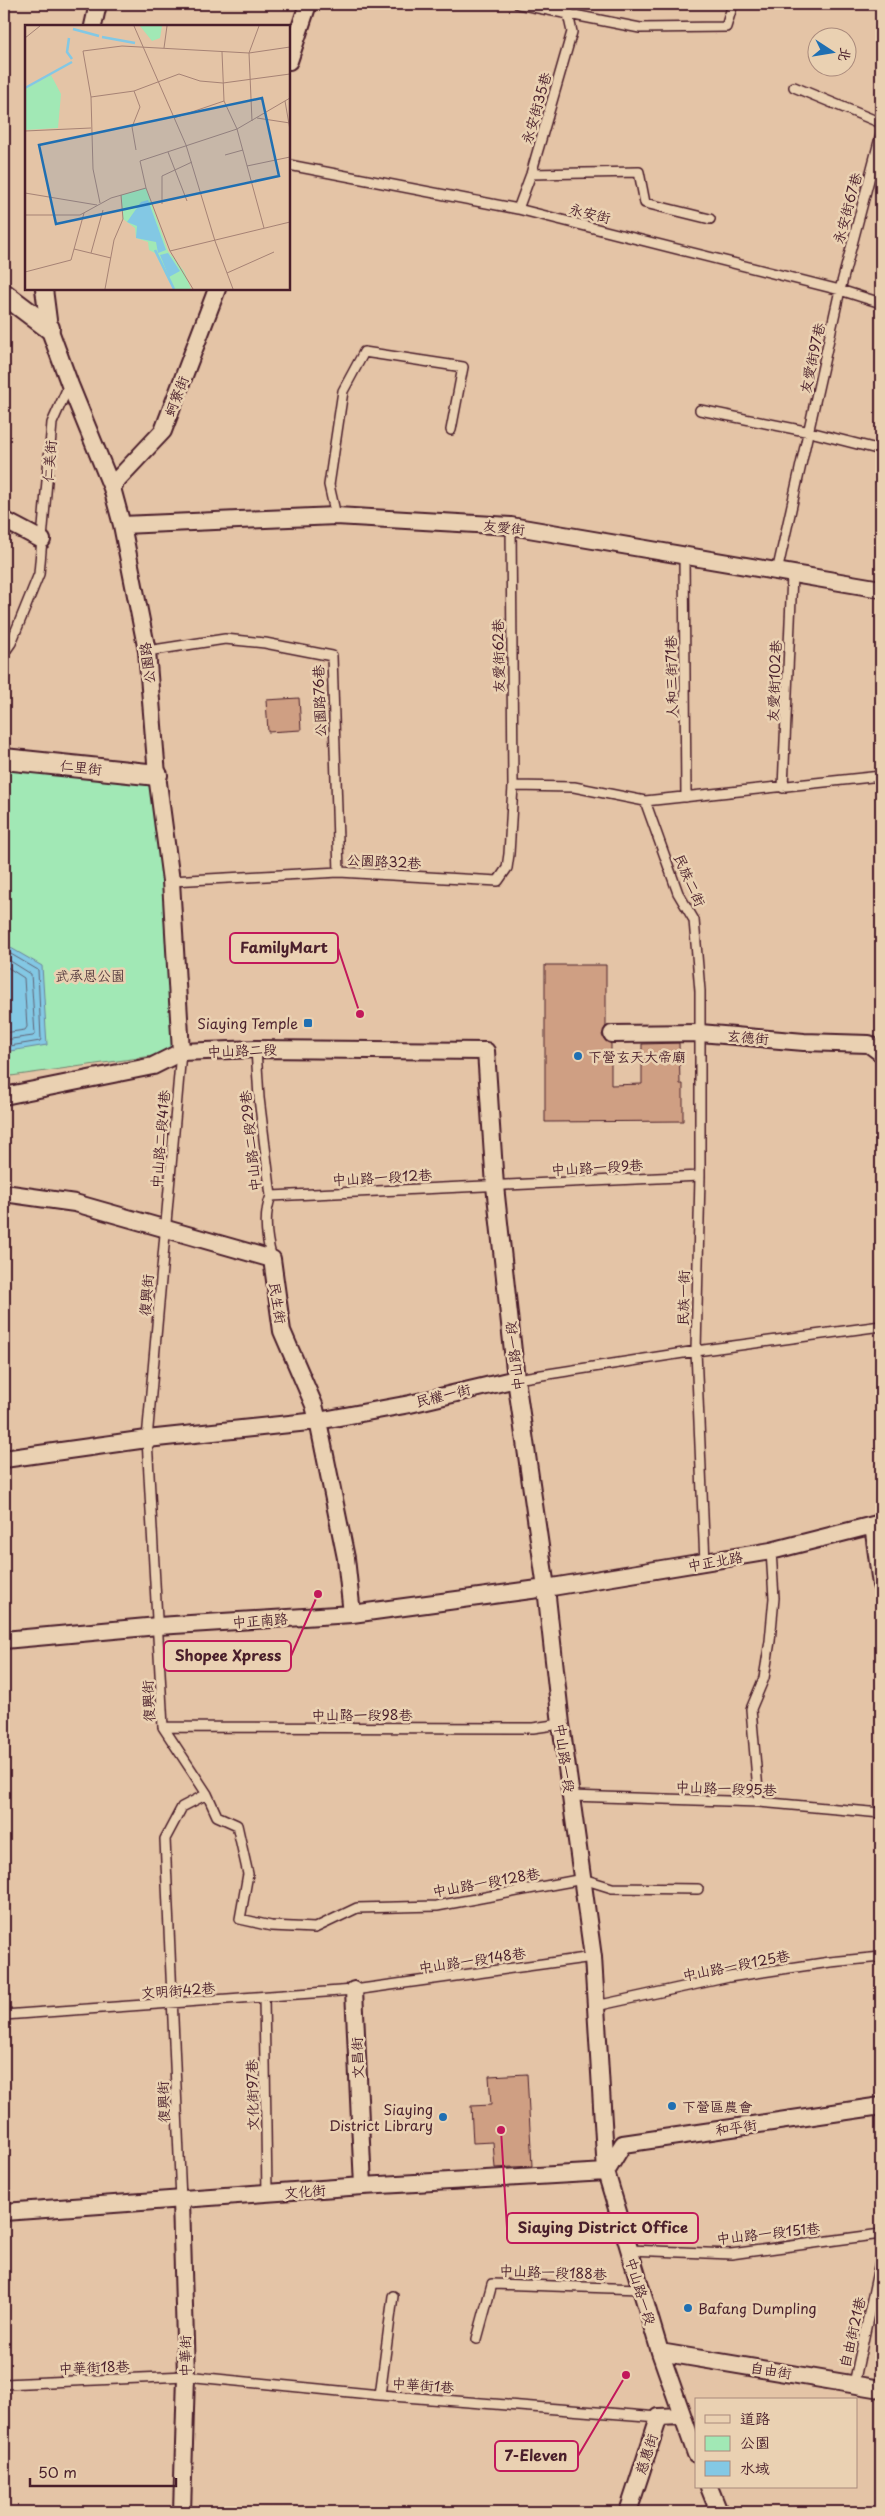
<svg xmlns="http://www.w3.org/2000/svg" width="885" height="2516" font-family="'Playpen Sans','LXGW WenKai TC',sans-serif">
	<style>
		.green { fill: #a1e8b5; stroke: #768470 }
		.water { fill: #83c8e4; stroke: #6c849a }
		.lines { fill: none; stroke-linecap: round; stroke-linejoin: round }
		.shore { stroke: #616375; stroke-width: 1 }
		.building { fill: #cf9f83; stroke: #4a1f2b }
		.service-casing { stroke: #4a1f2b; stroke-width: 12 }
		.minor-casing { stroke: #4a1f2b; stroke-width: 20 }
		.tertiary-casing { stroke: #4a1f2b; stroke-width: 24 }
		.service { stroke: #ead1b2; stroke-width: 9 }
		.minor { stroke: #ead1b2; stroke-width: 16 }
		.tertiary { stroke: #ead1b2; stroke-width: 20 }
		.poi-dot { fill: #1f6fb2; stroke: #ead1b2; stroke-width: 2 }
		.labels { text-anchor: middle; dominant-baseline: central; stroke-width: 5; stroke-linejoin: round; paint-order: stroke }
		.street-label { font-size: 14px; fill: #4a1f2b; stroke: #ead1b2 }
		.park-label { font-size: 14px; fill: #573d40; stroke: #ead1b2 }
		.poi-label { font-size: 14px; fill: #4a1f2b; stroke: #ead1b2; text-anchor: start }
		.inset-river { fill: none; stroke: #83c8e4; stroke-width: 2.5 }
		.inset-road { fill: none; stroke: #a68275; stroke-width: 1 }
		.view { fill: #1f6fb2; fill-opacity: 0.15; stroke: #1f6fb2; stroke-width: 2.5 }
		.inset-edge { fill: none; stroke: #4a1f2b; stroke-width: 2.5 }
		.leader { fill: none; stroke: #c2185b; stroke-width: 2 }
		.callout-dot { fill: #c2185b; stroke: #ead1b2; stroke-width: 2 }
		.callout { fill: #ead1b2; stroke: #c2185b; stroke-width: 2 }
		.callout-label { font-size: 15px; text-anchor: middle; font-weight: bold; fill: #4a1f2b }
	</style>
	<rect width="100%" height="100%" fill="#e4c4a6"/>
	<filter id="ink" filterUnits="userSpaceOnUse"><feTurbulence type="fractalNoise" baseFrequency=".02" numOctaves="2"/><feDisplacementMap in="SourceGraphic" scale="10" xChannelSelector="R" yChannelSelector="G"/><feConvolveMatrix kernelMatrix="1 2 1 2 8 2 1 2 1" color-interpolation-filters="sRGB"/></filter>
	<g filter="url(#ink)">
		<!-- green -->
		<path class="green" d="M4 759 157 775 181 1052 4 1077Z"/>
		<!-- water -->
		<path class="water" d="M4 944 42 966 47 1045 4 1052Z"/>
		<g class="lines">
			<!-- shore -->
			<path class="shore" d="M4 950 38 970 41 1039 40 1041 4 1047
				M4 957 31 974 35 1034 33 1036 4 1040
				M4 965 24 978 27 1027 25 1030 4 1033"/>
		</g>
		<!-- building -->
		<path class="building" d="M299 698 301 730 268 732 266 700Z
			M545 965H606V1026L602 1035 604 1039 611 1044V1085L642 1084V1044L679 1043 680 1084H683V1121L545 1122Z
			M527 2074 532 2166 495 2168 493 2142 473 2143 471 2106 491 2105 489 2076Z"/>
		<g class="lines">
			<defs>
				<path id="service" d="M518 4 640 28 726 27 733 4
					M794 87 881 123
					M289 165 518 209 840 290 881 303
					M531 174 639 172 645 203 710 219
					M518 209 531 174 572 32 568 14 570 4
					M700 410 810 432 881 450
					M336 516 329 485 343 391 364 352 463 367 451 430
					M684 556 686 797
					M777 572 840 290 881 134
					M147 651 225 639 265 643 332 656 339 872
					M4 653 11 643 39 574 52 423 69 385
					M513 786 574 787 645 801 881 776
					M783 788 792 575
					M645 801 678 893 694 920 700 991V1176L696 1351 705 1563
					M171 881 339 872 498 881 507 868 509 854 513 786 511 526
					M256 1049 259 1098 271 1196C263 1216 266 1238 272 1259
					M271 1196 700 1176
					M516 1379 696 1351 881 1326
					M163 1727 533 1728 561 1724
					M207 1794 217 1816 237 1825 248 1874 240 1919 271 1926 315 1928 357 1908 437 1906 583 1879 612 1888 698 1889
					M570 1796 759 1802 881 1813
					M759 1802 751 1709 764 1678 770 1641 774 1598 771 1551
					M264 1997 267 2193
					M596 2006 729 1977 830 1962 881 1957
					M4 2015 354 1990 593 1957
					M181 2200 165 1839 182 1807 207 1794 163 1727 147 1439 181 1052
					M629 2250 731 2254 881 2234
					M477 2339 492 2284 640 2289
					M4 2384 186 2376 380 2395 659 2417
					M854 2384 881 2257
					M380 2395 393 2296"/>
				<path id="minor" d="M93 26 98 4
					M289 61 308 4
					M44 289 49 328 70 385 112 488 122 525 147 651 157 775 171 881 181 1052
					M112 488 116 481 163 431 217 289
					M4 520 42 540
					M122 525 336 516 511 526 881 589
					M612 1034 700 1033 804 1042 869 1044 881 1053
					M4 1096 153 1066 181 1052 256 1049 486 1051 495 1186 516 1379 546 1588 561 1724 593 1957 606 2172 660 2352 696 2454
					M4 1193 75 1203 272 1259 282 1331 314 1405 318 1421 346 1558 352 1614
					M4 1459 147 1439 318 1421 410 1404 516 1379
					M873 1525 881 1585
					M4 1640 158 1626 352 1614 546 1588 771 1551 881 1523
					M354 1990 363 2186
					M606 2172 623 2144 881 2106
					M181 2200 186 2376 182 2512
					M4 2212 363 2186 606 2172
					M660 2352 881 2389
					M709 2487 719 2512
					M628 2512 659 2417 681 2416"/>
				<path id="tertiary" d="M4 294 49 328
					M4 759 157 775"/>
			</defs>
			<!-- service casing -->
			<use href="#service" class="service-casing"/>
			<!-- minor casing -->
			<use href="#minor" class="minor-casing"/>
			<!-- tertiary casing -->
			<use href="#tertiary" class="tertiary-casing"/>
			<!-- service -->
			<use href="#service" class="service"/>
			<!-- minor -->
			<use href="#minor" class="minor"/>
			<!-- tertiary -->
			<use href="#tertiary" class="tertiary"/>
		</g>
	</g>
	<!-- markers -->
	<g class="poi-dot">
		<rect x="303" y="1018" width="10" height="10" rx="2.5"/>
		<circle cx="578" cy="1056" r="5"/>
		<circle cx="672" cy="2106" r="5"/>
		<circle cx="443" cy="2117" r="5"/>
		<circle cx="688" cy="2308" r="5"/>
	</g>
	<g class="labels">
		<!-- street labels -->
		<g class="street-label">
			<text transform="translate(536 108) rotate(-74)">永安街35巷</text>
			<text transform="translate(847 208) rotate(-75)">永安街67巷</text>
			<text transform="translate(590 213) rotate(14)">永安街</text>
			<text transform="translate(812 358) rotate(-78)">友愛街97巷</text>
			<text transform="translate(176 396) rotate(-69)">蚵寮街</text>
			<text transform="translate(49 461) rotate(-85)">仁美街</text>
			<text transform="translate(504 527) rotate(6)">友愛街</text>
			<text transform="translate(498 656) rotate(-91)">友愛街62巷</text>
			<text transform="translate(147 663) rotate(-97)">公園路</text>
			<text transform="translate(671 677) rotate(-91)">人和三街71巷</text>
			<text transform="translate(774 681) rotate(-88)">友愛街102巷</text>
			<text transform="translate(319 701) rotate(-92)">公園路76巷</text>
			<text transform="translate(81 767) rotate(6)">仁里街</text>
			<text transform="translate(384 861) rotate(3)">公園路32巷</text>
			<text transform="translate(690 880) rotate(66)">民族二街</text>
			<text transform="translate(748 1037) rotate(5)">玄德街</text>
			<text transform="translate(242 1050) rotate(-2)">中山路二段</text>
			<text transform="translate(160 1139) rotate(-85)">中山路二段41巷</text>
			<text transform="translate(250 1141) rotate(-96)">中山路二段29巷</text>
			<text transform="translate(597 1167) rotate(-3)">中山路一段9巷</text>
			<text transform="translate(382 1177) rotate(-3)">中山路一段12巷</text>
			<text transform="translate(146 1295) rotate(-85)">復興街</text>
			<text transform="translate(683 1298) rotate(-89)">民族一街</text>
			<text transform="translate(278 1303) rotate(81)">民生街</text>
			<text transform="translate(514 1356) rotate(-97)">中山路一段</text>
			<text transform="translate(443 1395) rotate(-14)">民權一街</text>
			<text transform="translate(715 1561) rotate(-10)">中正北路</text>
			<text transform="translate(260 1620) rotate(-4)">中正南路</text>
			<text transform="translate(148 1701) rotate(-93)">復興街</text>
			<text x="362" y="1714">中山路一段98巷</text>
			<text transform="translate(565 1758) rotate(82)">中山路一段</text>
			<text transform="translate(726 1788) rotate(2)">中山路一段95巷</text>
			<text transform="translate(486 1882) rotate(-10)">中山路一段128巷</text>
			<text transform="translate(472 1960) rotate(-8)">中山路一段148巷</text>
			<text transform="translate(736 1965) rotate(-11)">中山路一段125巷</text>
			<text transform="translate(178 1990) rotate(-4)">文明街42巷</text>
			<text transform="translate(357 2058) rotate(-92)">文昌街</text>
			<text transform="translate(252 2095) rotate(-91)">文化街97巷</text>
			<text transform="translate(163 2102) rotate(-92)">復興街</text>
			<text transform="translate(736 2127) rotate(-8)">和平街</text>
			<text transform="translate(305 2191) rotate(-4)">文化街</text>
			<text transform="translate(768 2233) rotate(-6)">中山路一段151巷</text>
			<text transform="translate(553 2272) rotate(2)">中山路一段188巷</text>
			<text transform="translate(641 2291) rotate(73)">中山路一段</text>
			<text transform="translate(852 2332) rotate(-77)">自由街21巷</text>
			<text transform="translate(185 2356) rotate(-91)">中華街</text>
			<text transform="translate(94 2367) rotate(-2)">中華街18巷</text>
			<text transform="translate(771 2370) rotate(9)">自由街</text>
			<text transform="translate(423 2385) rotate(4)">中華街1巷</text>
			<text transform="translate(646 2454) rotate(-72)">慈惠街</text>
		</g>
		<!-- park labels -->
		<g class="park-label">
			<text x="90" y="975">武承恩公園</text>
		</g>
		<!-- poi labels -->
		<g class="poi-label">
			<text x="298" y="1023" text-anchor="end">Siaying Temple</text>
			<text x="588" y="1056">下營玄天大帝廟</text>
			<text x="682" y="2106">下營區農會</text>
			<text x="433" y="2109" text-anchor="end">Siaying<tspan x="433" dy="16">District Library</tspan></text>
			<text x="698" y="2308">Bafang Dumpling</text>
		</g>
	</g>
	<!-- overview -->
	<g transform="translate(25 25)">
		<rect width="265" height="265" fill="#e4c4a6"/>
		<path d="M115 1H137L135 13 127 16ZM26 50 36 69 33 103 0 105V64ZM121 163 143 226 159 246 166 264H148L130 228 124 225 123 217 111 213 110 203 98 194 96 170Z" fill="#a1e8b5"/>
		<path d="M123 175 141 225 133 228 131 217 111 213 112 201 102 197 116 177ZM143 228 155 246 144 252 135 230Z" fill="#83c8e4"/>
		<path class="inset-river" d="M48 4 74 11M77 12 110 18M44 13 42 27 47 34M0 63 47 37M130 225 149 264"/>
		<path class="inset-road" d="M109 1 161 120 190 216 208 264M0 13 15 1M139 23 142 1M197 27 199 76 212 104 239 203M109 66 115 82 107 102 111 125M66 72 109 66 154 49 175 56 198 58 265 49M260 76 265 105M149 93 199 76M232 93 265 98M227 96 224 28 234 1M0 106 66 103M143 127 162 176M200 130 218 125M222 141 265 132M0 168 72 180M75 178 68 144 66 72 58 26 97 21 224 28 265 22M137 179V151L167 137M0 190H55L86 173 121 163M49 224 86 233M145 226 265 197M66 228 78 185M0 247 46 235 59 188M202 248 249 227M80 264 89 215 98 194 96 170M168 264 145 226 121 163 115 136 212 104 265 73"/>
		<path class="view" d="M237 73 254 151 31 199 14 120Z"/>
		<rect width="265" height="265" class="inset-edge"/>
	</g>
	<!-- callouts -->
	<path class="leader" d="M360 1014L338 948M318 1594L291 1656M501 2130L507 2228M626 2375L578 2456"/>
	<g class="callout-dot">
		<circle cx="360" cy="1014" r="5"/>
		<circle cx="318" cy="1594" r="5"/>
		<circle cx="501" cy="2130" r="5"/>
		<circle cx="626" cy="2375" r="5"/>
	</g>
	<g class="callout">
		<rect x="230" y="933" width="108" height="30" rx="5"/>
		<rect x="164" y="1641" width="127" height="30" rx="5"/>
		<rect x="507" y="2213" width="191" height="30" rx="5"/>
		<rect x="495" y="2441" width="83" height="30" rx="5"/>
	</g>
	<g class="callout-label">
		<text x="284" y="953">FamilyMart</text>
		<text x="228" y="1661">Shopee Xpress</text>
		<text x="603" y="2233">Siaying District Office</text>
		<text x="536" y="2461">7-Eleven</text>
	</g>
	<!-- margin -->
	<rect width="885" height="2516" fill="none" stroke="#ead1b2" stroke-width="20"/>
	<rect x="10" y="10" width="865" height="2496" fill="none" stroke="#4a1f2b" stroke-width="2" filter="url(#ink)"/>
	<!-- legend -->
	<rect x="695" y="2398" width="162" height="90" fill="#ead1b2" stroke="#aa8a7c"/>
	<rect x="705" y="2415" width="25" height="8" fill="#ead1b2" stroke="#aa8a7c"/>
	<text x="740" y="2424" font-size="15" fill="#4a1f2b">道路</text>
	<rect x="705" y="2436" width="25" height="15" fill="#a1e8b5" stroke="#aa8a7c"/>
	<text x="740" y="2448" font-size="15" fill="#4a1f2b">公園</text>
	<rect x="705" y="2461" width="25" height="15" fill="#83c8e4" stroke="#aa8a7c"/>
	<text x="740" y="2474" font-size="15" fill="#4a1f2b">水域</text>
	<!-- north arrow -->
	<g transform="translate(832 52) rotate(102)"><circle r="24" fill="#ead1b2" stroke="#aa8a7c"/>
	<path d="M0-4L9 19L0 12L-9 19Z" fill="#1f6fb2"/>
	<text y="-8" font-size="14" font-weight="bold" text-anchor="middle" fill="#4a1f2b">北</text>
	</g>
	<!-- scale -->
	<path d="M30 2478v8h146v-8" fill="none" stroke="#4a1f2b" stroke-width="2.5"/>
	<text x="38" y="2478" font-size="15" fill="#4a1f2b" stroke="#ead1b2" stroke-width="4" paint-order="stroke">50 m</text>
</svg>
